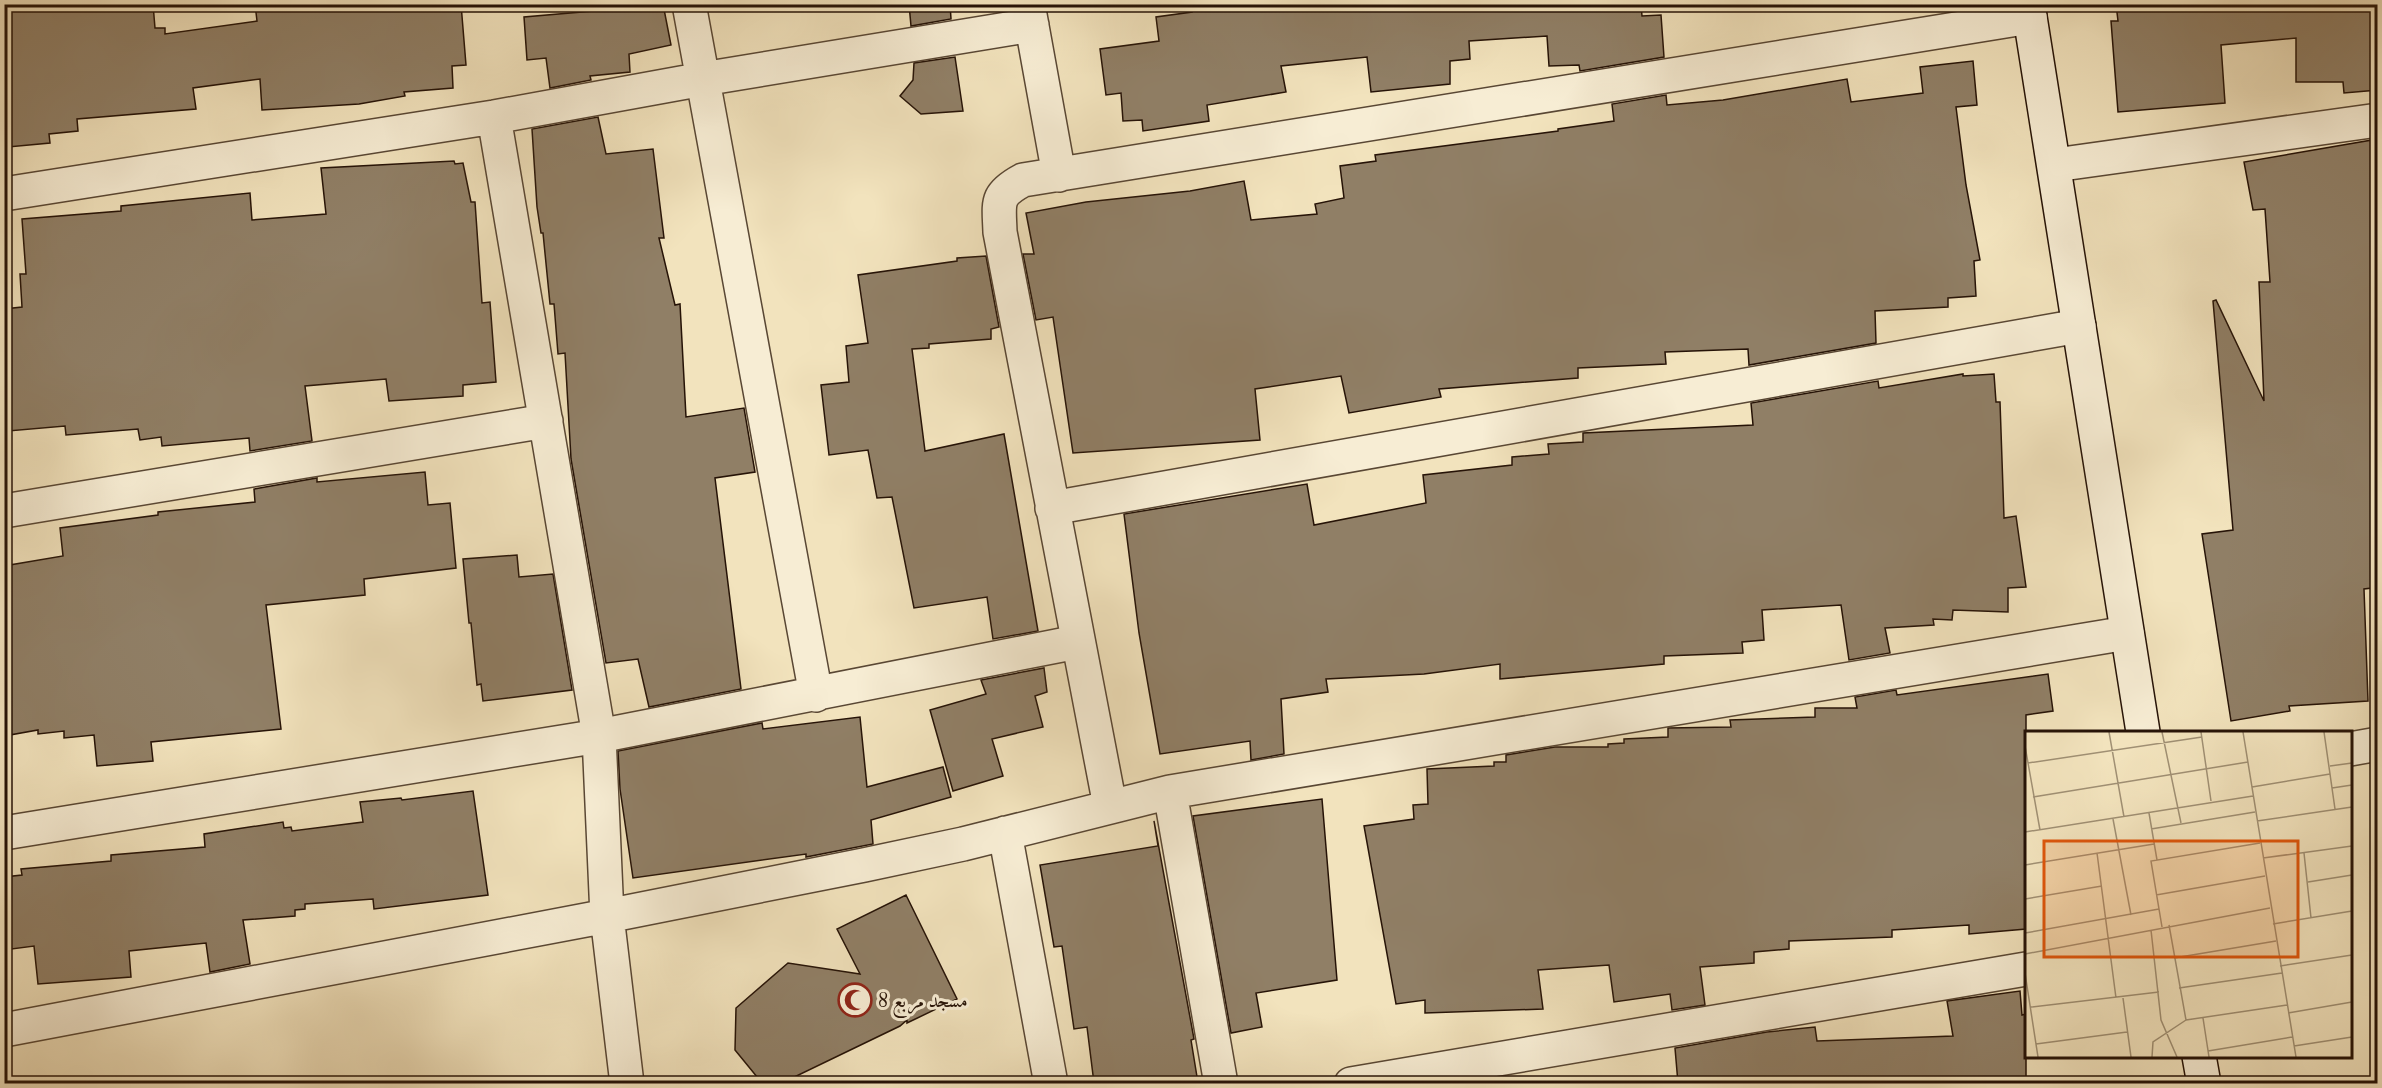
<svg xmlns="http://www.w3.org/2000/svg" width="2382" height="1088" font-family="'IM FELL French Canon',Amiri,serif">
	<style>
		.building { fill: #907f66; stroke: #261307; stroke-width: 1.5 }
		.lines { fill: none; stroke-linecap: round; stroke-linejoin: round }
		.street-casing { stroke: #594734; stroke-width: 36 }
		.secondary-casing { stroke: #261307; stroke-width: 36 }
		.street { stroke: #f7edd4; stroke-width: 33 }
		.secondary { stroke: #f7edd4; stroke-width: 33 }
		.labels { text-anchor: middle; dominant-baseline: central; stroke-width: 6; stroke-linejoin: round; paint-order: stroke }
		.poi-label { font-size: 20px; fill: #261307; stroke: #f7edd4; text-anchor: start }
		.inset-road { fill: none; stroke: #a09074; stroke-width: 1.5 }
		.view { fill: #de560c; fill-opacity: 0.15; stroke: #de560c; stroke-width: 3 }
		.inset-edge { fill: none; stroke: #261307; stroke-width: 3 }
	</style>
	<rect width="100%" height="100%" fill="#f2e3bd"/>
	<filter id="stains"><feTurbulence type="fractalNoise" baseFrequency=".00333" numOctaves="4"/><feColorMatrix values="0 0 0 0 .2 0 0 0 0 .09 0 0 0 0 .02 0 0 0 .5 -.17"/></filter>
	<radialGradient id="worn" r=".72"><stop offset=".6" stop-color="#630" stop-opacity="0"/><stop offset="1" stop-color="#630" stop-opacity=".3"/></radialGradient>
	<!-- building -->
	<path class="building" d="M4 4H153L155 28H165V34L257 21 255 4H461L466 65 452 66 453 88 404 92 405 96 359 104 262 110 260 79 193 88 196 109 77 119 78 131 49 134 50 143 8 147 4 107Z
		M627 4H663L671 45 629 54 630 72 590 76 591 80 550 88 546 58 527 60 524 17 628 8Z
		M909 4H950L951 19 911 26Z
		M1191 4H1641L1642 16 1661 15 1664 57 1580 71 1579 65 1549 66 1547 36 1469 41 1470 59 1450 61V84L1371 92 1367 57 1281 66 1286 92 1207 105 1209 121 1143 131 1142 120 1123 121 1121 93 1106 95 1100 49 1159 41 1156 17 1192 12Z
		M2116 4H2378V90L2344 93 2343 82H2296V38L2221 45 2225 103 2118 112 2111 21H2118Z
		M955 57 963 111 921 114 900 96 913 80 914 63Z
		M1973 61 1977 105 1956 107 1966 185 1980 260 1974 261 1976 296 1948 298V307L1875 311 1876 343 1749 365 1748 349 1665 352 1666 364 1578 368V378L1439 389 1441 397 1349 413 1341 376 1255 389 1260 440 1073 453 1053 317 1036 320 1023 254H1034L1026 213 1086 202 1190 191 1244 181 1251 220 1317 214 1315 204 1344 198 1340 166 1376 161 1375 155 1558 131V129L1614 121 1612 104 1666 95 1667 105 1723 100 1847 79 1851 102 1923 93 1920 67Z
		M598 117 606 154 653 149 664 238H659L675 305 680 304 686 417 744 408 755 472 715 478 741 689 649 707 638 659 606 663 571 459 565 353 558 354 554 304H550L543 233H541L537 207 532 129Z
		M2378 139V580H2372V588L2364 589 2368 701 2289 706 2290 711 2231 721 2202 534 2233 530 2213 301 2216 300 2264 401 2259 282H2270L2265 209 2253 210 2244 162Z
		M454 161 455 164 463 163 471 202H475L482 303 490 302 496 382 463 385V396L389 401 386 379 305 386 312 441 250 451 249 438 162 446 161 437 140 440 138 429 66 435 65 426 8 431 4 380V309L22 307 20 274H26L22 219 121 211V206L250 193 252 220 326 214 321 168Z
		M986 256 999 327 991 329V339L929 344V348L912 349 925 451 1004 434 1038 631 993 639 987 597 914 608 892 497 877 498 868 450 829 455 821 385 849 382 846 346 868 343 858 275 957 261V258Z
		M1963 374V376L1994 374 1996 402H2000L2004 518 2016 516 2026 587 2008 588V612L1953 610 1952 620 1933 619 1934 625 1885 628 1890 653 1849 660 1841 605 1762 610 1764 640 1742 642 1743 653 1664 656V664L1500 679V664L1424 674 1326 679 1328 692 1281 699 1284 754 1251 760 1250 741 1160 754 1139 633 1124 514 1307 484 1314 525 1426 503 1423 475 1512 465V457L1549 454 1548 444 1583 442V433L1753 425 1751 403 1878 381 1879 388Z
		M425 472 428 505 450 503 456 568 364 579 365 595 266 605 281 729 151 742 153 761 97 766 94 735 64 738V731L38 734V730L4 736V566L63 556 60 528 158 515V512L255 502 254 489 317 478V482Z
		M517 555 519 577 553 574 572 690 483 701 481 684 477 685 471 623H469L463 559Z
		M1044 668 1047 692 1035 696 1043 727 992 739 1003 776 953 791 930 710 986 694 981 680Z
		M2048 674 2053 711 2026 715V929L1969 934V925L1892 930V937L1789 941V949L1754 952V963L1700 967 1705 1005 1672 1010 1670 994 1614 1002 1609 965 1538 970 1543 1009 1425 1013V1000L1396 1004 1364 826 1414 819 1413 805 1428 804 1427 769 1494 766V762H1506V755L1555 747H1608V744L1624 743V739L1668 737V728L1731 727 1730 720 1815 717V708H1857L1855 697 1896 690 1897 695Z
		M860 717 867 787 943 767 951 797 871 820 873 844 806 857V854L633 878 620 789 618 751 762 723 763 729Z
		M473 791 488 895 374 909 373 899 305 904V909L295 910V916L243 920 250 964 210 972 206 943 129 951 131 977 38 984 34 946 4 950V877L22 875 21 869 111 861V855L205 847 204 834 283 822 284 828 291 827 292 831 363 822 360 802 401 798 402 800Z
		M1322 799 1337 980 1256 993 1262 1027 1231 1033 1193 816Z
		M1154 821 1194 1039 1191 1040 1198 1083H1094L1087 1027 1074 1029 1062 946 1054 947 1040 865 1158 846Z
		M906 895 957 999 907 1023V1020L900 1026 782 1083H762L735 1050 736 1008 788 963 860 974 837 929Z
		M2020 991 2022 1015 2026 1014V1083H1678L1675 1048 1767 1032 1815 1027 1817 1041 1953 1036 1947 1001Z"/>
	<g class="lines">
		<defs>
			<path id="street" d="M689 4 816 695
				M1028 4 1059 175
				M494 117 599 736 607 916 627 1084
				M2055 165 2378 120
				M4 194 494 117 703 79 1032 25
				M1052 508 2079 326
				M4 511 546 421
				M2350 749 2378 744
				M1170 792 1221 1084
				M1110 806 1000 232C999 202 995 195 1023 180L2030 17
				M4 833 599 736 1077 642
				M1005 833 1051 1084
				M4 1030 607 916 864 865 963 844 1170 792 2127 633
				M1351 1084 2026 969"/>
			<path id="secondary" d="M2028 4 2143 732
				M2199 1056 2204 1084"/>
		</defs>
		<!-- street casing -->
		<use href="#street" class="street-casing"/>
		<!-- secondary casing -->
		<use href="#secondary" class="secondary-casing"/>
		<!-- street -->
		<use href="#street" class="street"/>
		<!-- secondary -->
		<use href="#secondary" class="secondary"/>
	</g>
	<!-- icons -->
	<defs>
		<symbol id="mosque-ring" viewBox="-11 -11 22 22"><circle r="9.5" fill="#f7edd4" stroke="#8f2418" stroke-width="1.5"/><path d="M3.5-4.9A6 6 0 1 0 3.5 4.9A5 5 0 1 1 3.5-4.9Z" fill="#8f2418"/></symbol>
	</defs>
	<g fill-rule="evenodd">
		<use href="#mosque-ring" x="836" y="981" width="38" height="38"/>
	</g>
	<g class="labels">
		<!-- poi labels -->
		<g class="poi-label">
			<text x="878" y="1000">مسجد مربع 8</text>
		</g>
	</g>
	<!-- overview -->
	<g transform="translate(2025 731)">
		<rect width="327" height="327" fill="#f2e3bd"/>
		<path class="inset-road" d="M84 1 99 86M137 1 156 92M176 1 186 70M218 1 271 326M299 1 310 78M0 15 15 99M3 32 177 6M305 35 327 32M227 56 305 43M307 57 327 54M8 66 223 31M124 82 132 129M88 88 106 184M232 90 327 76M126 98 230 81M0 101 228 65M72 122 91 267M279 122 286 187M238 127 327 115M0 134 129 113M283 151 327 144M131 164 240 145M0 168 77 155M248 193 327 180M137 196 126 130 235 112M126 199 136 289 152 326M0 202 134 178M0 223 245 177M149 227 251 210M255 235 327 224M0 242 13 326M154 257 257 242M98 267 106 326M6 276 134 261M263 282 327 271M178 287 184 326M161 289 262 274M11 313 102 301M269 315 327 306M183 320 267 306M127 326 128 311 161 289 144 194"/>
		<path class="view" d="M19 110H273V226H19Z"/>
		<rect width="327" height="327" class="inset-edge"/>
	</g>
	<!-- margin -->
	<rect width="2382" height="1088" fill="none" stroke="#f2e3bd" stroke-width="24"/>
	<rect x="6" y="6" width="2370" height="1076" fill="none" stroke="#261307" stroke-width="3"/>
	<rect x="12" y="12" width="2358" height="1064" fill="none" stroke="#261307" stroke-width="1.5"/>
	<rect width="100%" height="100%" filter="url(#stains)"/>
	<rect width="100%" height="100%" fill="url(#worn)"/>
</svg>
